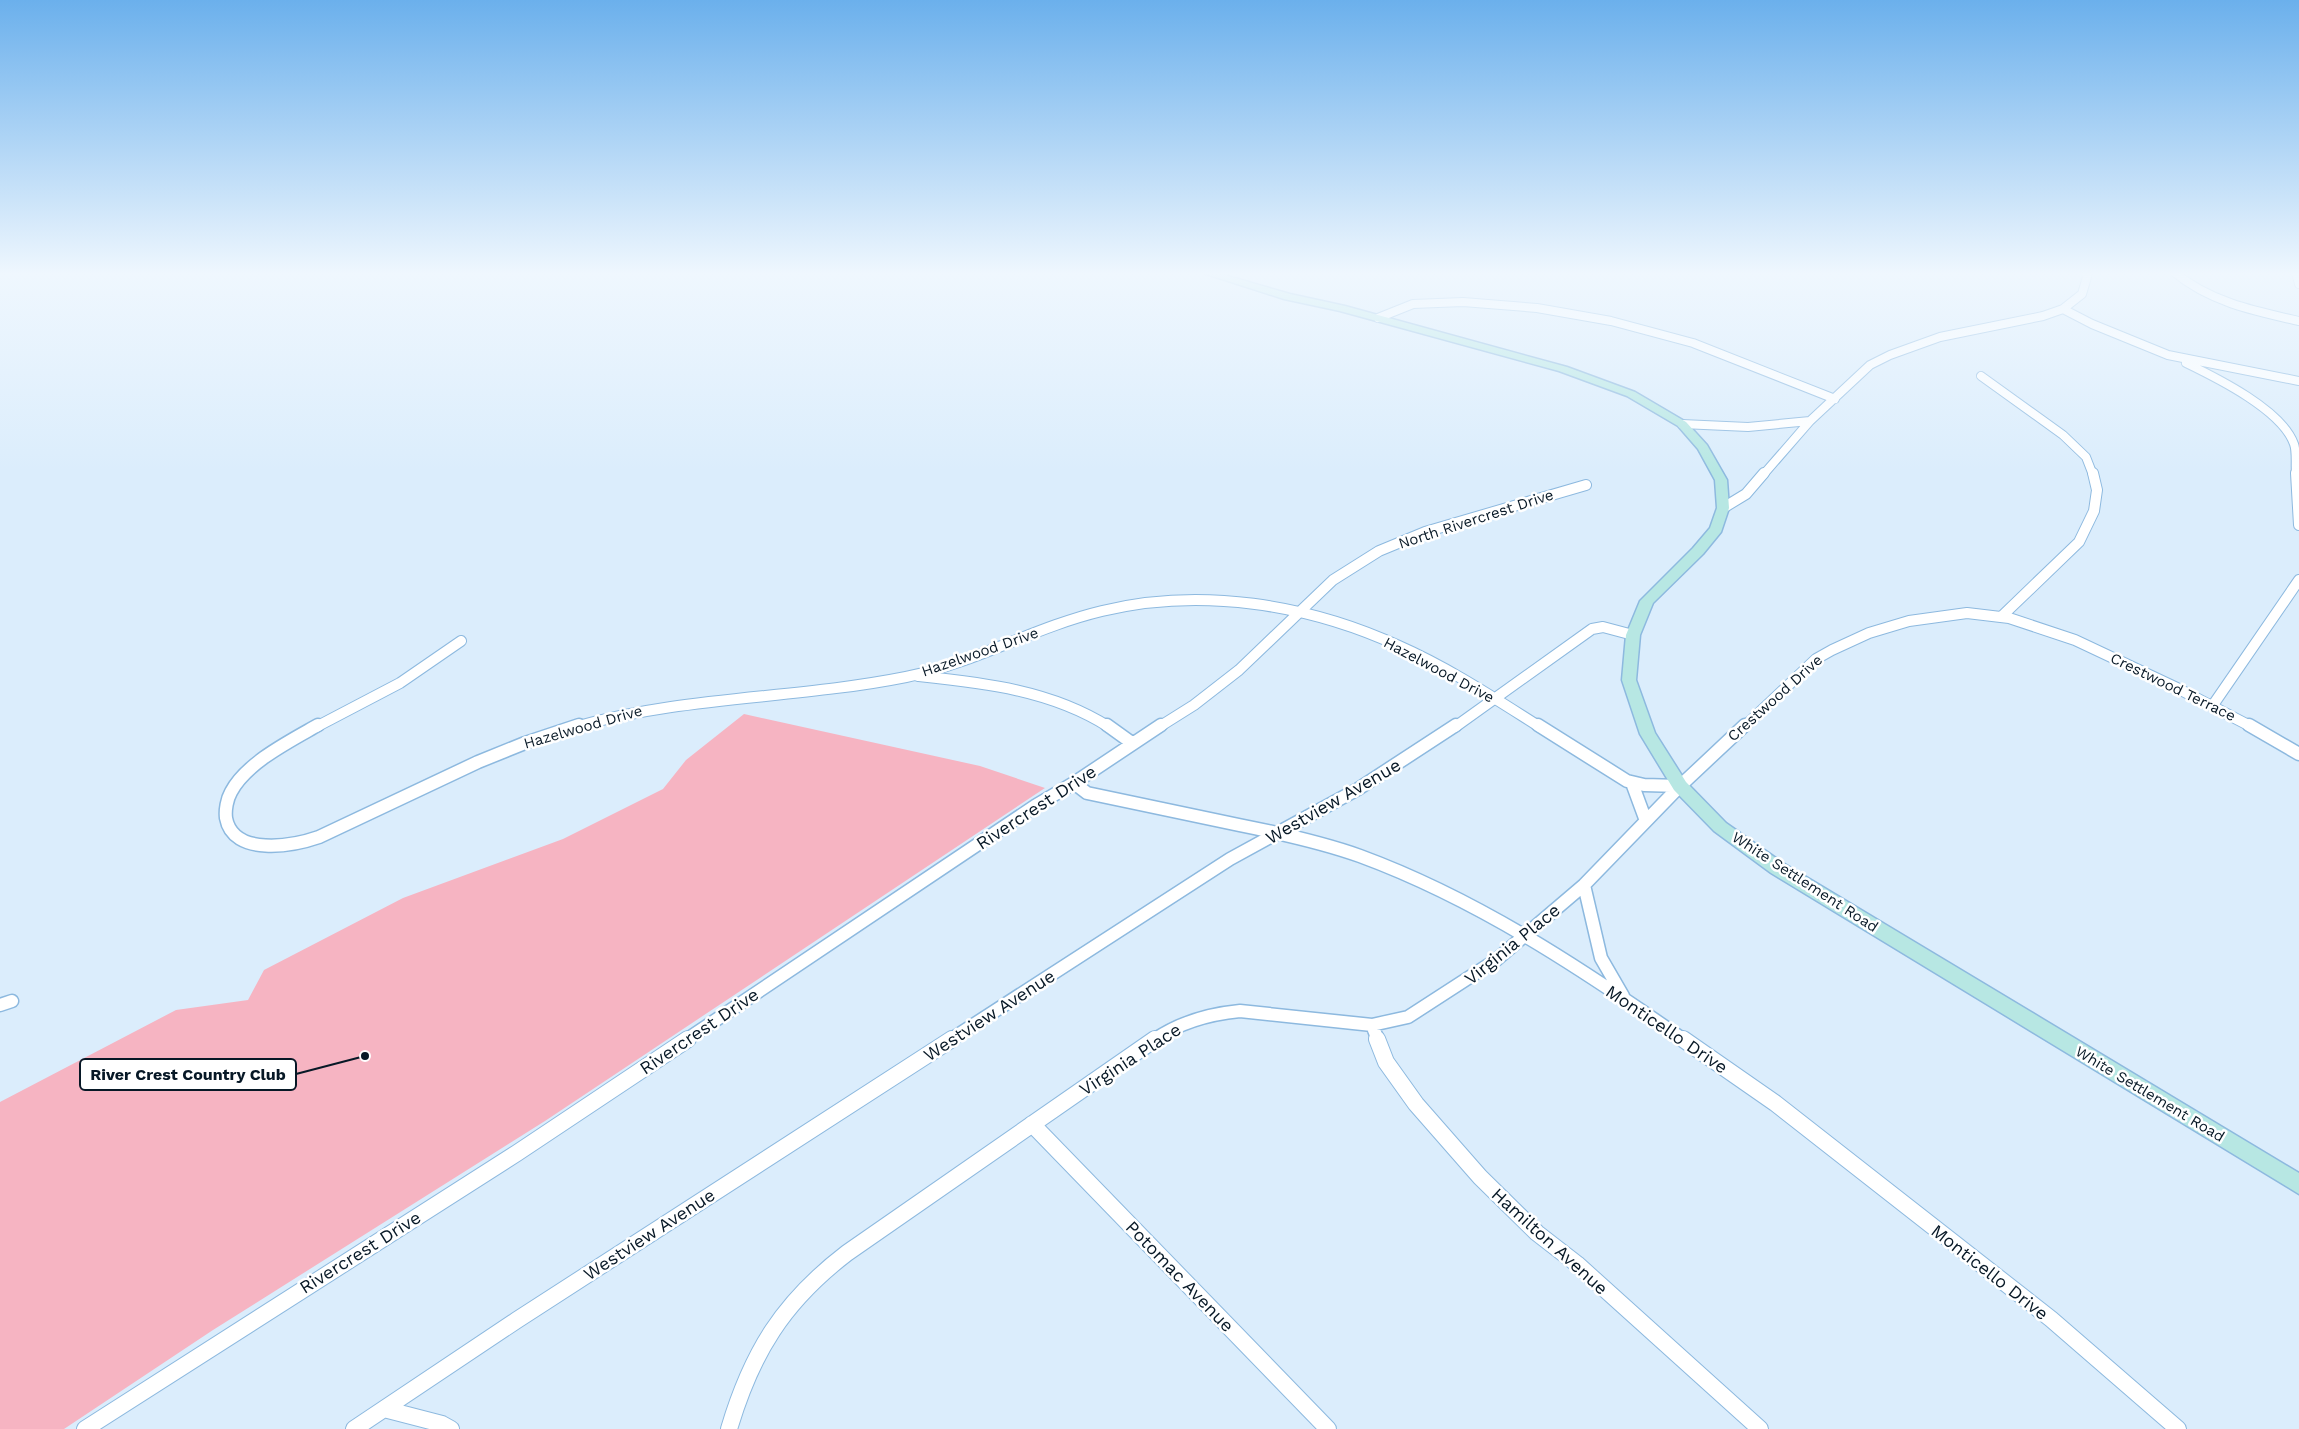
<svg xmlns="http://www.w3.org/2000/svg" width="2299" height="1429" font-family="'Work Sans',sans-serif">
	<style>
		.green { fill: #f6b4c2 }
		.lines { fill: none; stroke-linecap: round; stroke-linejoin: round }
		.street-far3-casing { stroke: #8db9df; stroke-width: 10 }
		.street-far2-casing { stroke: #8db9df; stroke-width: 12 }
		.street-far1-casing { stroke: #8db9df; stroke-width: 15 }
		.street-casing { stroke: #8db9df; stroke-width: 18 }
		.secondary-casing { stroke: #8db9df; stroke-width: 3 }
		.street-far3 { stroke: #fff; stroke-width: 8 }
		.street-far2 { stroke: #fff; stroke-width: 10 }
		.street-far1 { stroke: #fff; stroke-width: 12 }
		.street { stroke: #fff; stroke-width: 16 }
		.secondary { fill: #b7e7e3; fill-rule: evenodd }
		.labels { text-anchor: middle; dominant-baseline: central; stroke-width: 5; stroke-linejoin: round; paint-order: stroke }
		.street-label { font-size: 15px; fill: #071826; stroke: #fff }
		.near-street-label { font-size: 18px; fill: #071826; stroke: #fff }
		.leader { fill: none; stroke: #071826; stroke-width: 2 }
		.callout-dot { fill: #071826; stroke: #fff; stroke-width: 2 }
		.callout { fill: #fff; stroke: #071826; stroke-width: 2 }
		.callout-label { font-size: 16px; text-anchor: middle; font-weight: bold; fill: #071826 }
	</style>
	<rect width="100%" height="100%" fill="#dbedfc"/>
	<!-- green -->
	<path class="green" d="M744 714 980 766 1045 788 545 1121 213 1330 64 1429H0V1102L176 1010 248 1000 264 970 403 898 563 839 663 789 686 760Z"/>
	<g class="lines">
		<defs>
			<path id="street-far3" d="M2174 272C2210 302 2254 311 2299 321
				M2296 272 2299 284
				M2063 309 2092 324 2168 355 2299 381
				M1378 318 1413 304 1463 302 1537 308 1611 321 1693 343 1835 399
				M2186 363C2217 378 2282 410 2294 444 2297 452 2295 465 2296 475
				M1981 376 2063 435 2086 457 2093 475
				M1682 424 1748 427 1810 421 1870 365 1890 355 1940 337 2043 316 2063 309 2082 294 2087 277 2086 272
				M1763 475 1810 421"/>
			<path id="street-far2" d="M2296 473 2299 525
				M1723 508 1746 494 1764 473
				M2001 617 2079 542 2094 511 2097 490 2093 473
				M918 676C984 683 1051 690 1109 727
				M2213 705 2299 580
				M316 727 400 683 461 641
				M575 727C683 696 796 699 906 677 974 663 1035 627 1102 611 1200 587 1308 604 1399 646 1449 668 1494 698 1540 727
				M1159 727 1194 705 1239 670 1333 580 1379 551 1425 532 1586 485
				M1455 727 1592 629 1603 627 1633 635
				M1744 727 1816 659 1832 650 1869 633 1909 621 1967 613 2009 618 2075 640 2177 688 2252 727"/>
			<path id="street-far1" d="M318 725C290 741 246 763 231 792 227 799 225 810 226 818 233 857 293 846 319 837L478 762 525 743 579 725
				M1107 725 1132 743
				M1538 725 1627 781 1644 785 1680 786
				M2249 725 2299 754
				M1074 783 1087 793C1138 804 1188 814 1239 825 1279 833 1321 842 1360 856 1477 899 1582 969 1684 1040
				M1632 783 1646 821
				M1584 885 1601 958 1623 996
				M0 1005 12 1001
				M1372 1025 1378 1040
				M686 1040 1035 806 1074 783 1161 725
				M950 1040 1230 859 1358 789 1456 725
				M1154 1040C1180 1022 1209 1014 1240 1011L1372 1025 1408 1017 1496 960 1584 885 1680 786 1745 725"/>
			<path id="street" d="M1377 1039 1386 1062 1416 1104 1480 1177 1537 1233 1577 1264 1760 1429
				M1683 1039 1775 1103 2051 1319 2178 1429
				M1032 1124 1328 1429
				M384 1409 442 1424 451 1429
				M85 1429 517 1153 688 1039
				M354 1429 517 1320 952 1039
				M729 1429C752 1352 783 1302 847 1253L1155 1039"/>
			<path id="secondary" d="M1200 272H1214L1290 294 1345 306 1567 367 1635 392 1686 422 1707 445 1727 480 1729 508 1721 532 1703 554 1653 603 1640 635 1636 680 1655 733 1686 782 1726 823 1783 863 2299 1173V1194L1771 873 1714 831 1674 790 1640 734 1622 680 1626 635 1640 601 1693 548 1710 528 1717 508 1715 480 1698 449 1678 426 1627 396 1559 371 1340 311 1284 299Z"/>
		</defs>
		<!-- street-far3 casing -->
		<use href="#street-far3" class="street-far3-casing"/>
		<!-- street-far2 casing -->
		<use href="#street-far2" class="street-far2-casing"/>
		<!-- street-far1 casing -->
		<use href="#street-far1" class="street-far1-casing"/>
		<!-- street casing -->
		<use href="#street" class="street-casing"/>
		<!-- secondary casing -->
		<use href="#secondary" class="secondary-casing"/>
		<!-- street-far3 -->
		<use href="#street-far3" class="street-far3"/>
		<!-- street-far2 -->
		<use href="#street-far2" class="street-far2"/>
		<!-- street-far1 -->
		<use href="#street-far1" class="street-far1"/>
		<!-- street -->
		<use href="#street" class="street"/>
		<!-- secondary -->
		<use href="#secondary" class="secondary"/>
	</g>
	<!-- sky -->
	<linearGradient id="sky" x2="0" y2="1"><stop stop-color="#6bb0ec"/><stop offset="0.58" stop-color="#eff7fe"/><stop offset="1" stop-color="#eff7fe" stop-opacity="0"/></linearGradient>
	<rect width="2299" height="472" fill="url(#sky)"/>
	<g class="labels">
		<!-- street labels -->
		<g class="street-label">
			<text transform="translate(1476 519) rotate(-18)">North Rivercrest Drive</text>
			<text transform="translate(980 652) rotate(-19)">Hazelwood Drive</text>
			<text transform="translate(1439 670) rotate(28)">Hazelwood Drive</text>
			<text transform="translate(2173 687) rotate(26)">Crestwood Terrace</text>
			<text transform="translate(1775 698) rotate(-42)">Crestwood Drive</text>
			<text transform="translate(583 727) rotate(-16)">Hazelwood Drive</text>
			<text transform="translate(1805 882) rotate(33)">White Settlement Road</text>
			<text transform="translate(2150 1094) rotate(31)">White Settlement Road</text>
		</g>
		<!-- near-street labels -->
		<g class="near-street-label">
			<text transform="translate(1333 801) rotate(-30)">Westview Avenue</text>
			<text transform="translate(1036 807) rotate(-33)">Rivercrest Drive</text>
			<text transform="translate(1512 944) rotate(-39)">Virginia Place</text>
			<text transform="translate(989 1015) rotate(-33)">Westview Avenue</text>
			<text transform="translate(1667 1029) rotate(34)">Monticello Drive</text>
			<text transform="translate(699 1031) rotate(-34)">Rivercrest Drive</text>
			<text transform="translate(1130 1059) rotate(-33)">Virginia Place</text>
			<text transform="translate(649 1234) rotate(-33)">Westview Avenue</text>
			<text transform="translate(1550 1241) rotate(42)">Hamilton Avenue</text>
			<text transform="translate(360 1252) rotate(-32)">Rivercrest Drive</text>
			<text transform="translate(1990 1272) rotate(38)">Monticello Drive</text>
			<text transform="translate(1180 1276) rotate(46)">Potomac Avenue</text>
		</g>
	</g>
	<!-- callouts -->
	<path class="leader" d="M365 1056L296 1074"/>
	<circle class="callout-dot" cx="365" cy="1056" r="5"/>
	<rect class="callout" x="80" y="1059" width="216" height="31" rx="5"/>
	<g class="callout-label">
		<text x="188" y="1080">River Crest Country Club</text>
	</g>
</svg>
